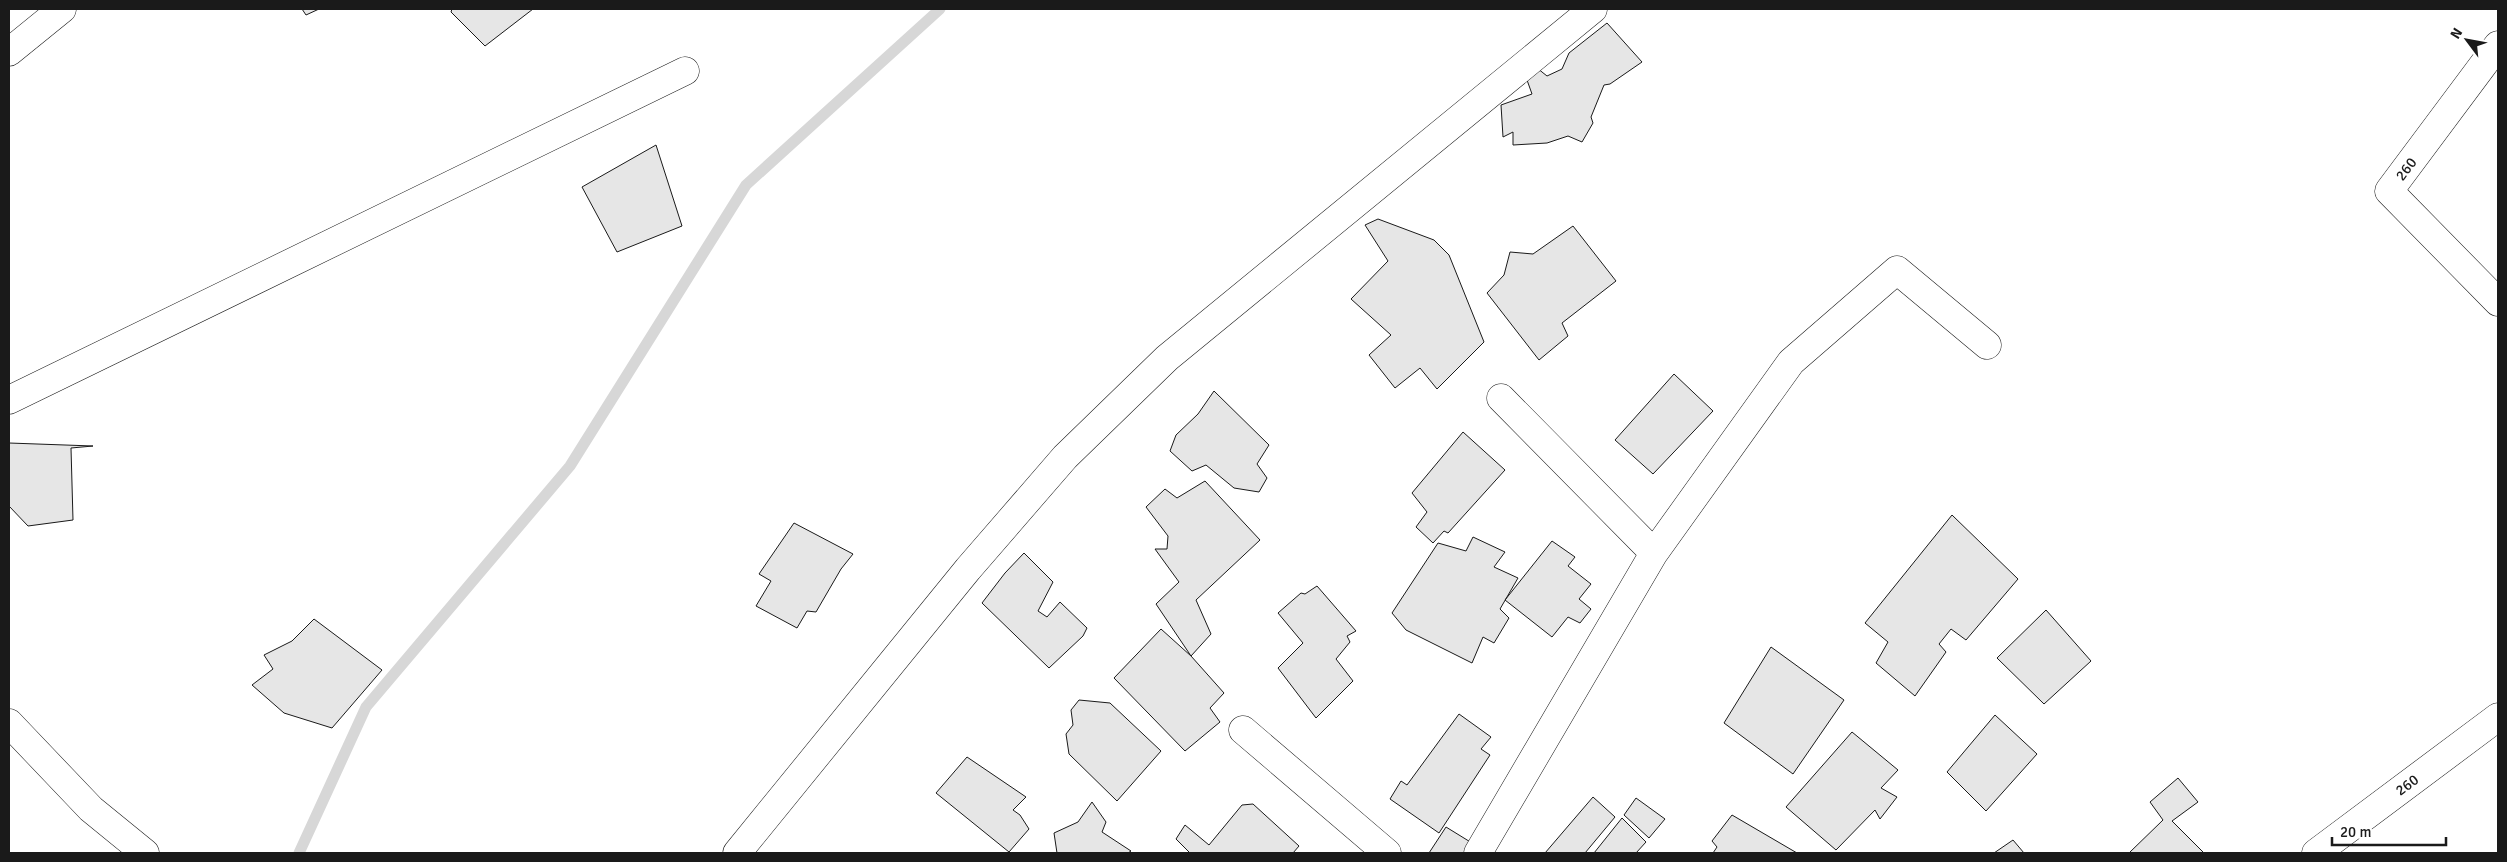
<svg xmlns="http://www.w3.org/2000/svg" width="2507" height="862" font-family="Signika,sans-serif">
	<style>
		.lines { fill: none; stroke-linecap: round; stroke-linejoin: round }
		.stream { stroke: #d7d7d7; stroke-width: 11 }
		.building { fill: #e6e6e6; stroke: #1a1a1a }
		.street-casing { stroke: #1a1a1a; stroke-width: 29 }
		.secondary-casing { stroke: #1a1a1a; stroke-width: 29 }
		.street { stroke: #fff; stroke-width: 28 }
		.secondary { stroke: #fff; stroke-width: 28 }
		.labels { text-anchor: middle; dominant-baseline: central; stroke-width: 4; stroke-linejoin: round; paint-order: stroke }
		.street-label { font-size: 15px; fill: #1a1a1a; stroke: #fff }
	</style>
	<rect width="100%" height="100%" fill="#fff"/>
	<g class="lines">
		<!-- stream -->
		<path class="stream" d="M299 853 366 707 570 466 746 185 940 9"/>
	</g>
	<!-- building -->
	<path class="building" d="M302 9H319L306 15Z
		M452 9H533L485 46 451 12Z
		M1607 23 1642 62 1610 84 1604 85 1591 117 1593 123 1582 142 1568 136 1547 143 1513 145V132L1503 137 1501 105 1532 94 1527 80 1537 68 1547 76 1562 69 1569 53Z
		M656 145 682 226 617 252 582 187Z
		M1378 219 1434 240 1449 255 1484 342 1437 389 1420 368 1395 388 1369 355 1391 335 1351 299 1388 261 1365 225Z
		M1573 226 1616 281 1562 323 1568 336 1539 360 1487 293 1504 275 1510 252 1533 254Z
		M1674 374 1713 411 1653 474 1615 440Z
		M1214 391 1269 445 1257 464 1267 478 1259 492 1234 488 1206 465 1192 471 1170 451 1176 435 1198 414Z
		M1463 432 1505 470 1448 533 1444 531 1433 543 1416 527 1427 512 1412 493Z
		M9 443 93 446 71 448 73 520 28 526 9 506Z
		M1205 481 1260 540 1196 600 1211 634 1191 656 1156 604 1179 582 1155 549H1167L1168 536 1146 507 1165 489 1177 498Z
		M1952 515 2018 579 1966 640 1951 629 1939 644 1946 652 1915 696 1876 663 1888 642 1865 623Z
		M794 523 853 554 841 569 816 612 807 611 797 628 756 606 771 581 759 574Z
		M1473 537 1505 552 1494 567 1518 578 1500 609 1509 618 1494 643 1483 637 1472 663 1406 630 1392 613 1438 543 1466 551Z
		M1552 541 1575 557 1568 566 1591 584 1579 599 1591 609 1580 623 1568 617 1552 637 1505 600Z
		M1024 553 1053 582 1038 611 1047 617 1060 602 1087 628 1083 636 1049 668 982 603 1005 573Z
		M1317 586 1356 631 1347 636 1350 642 1336 659 1353 681 1316 718 1278 668 1303 643 1278 613 1301 593 1305 594Z
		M2046 610 2091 661 2044 704 1997 658Z
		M314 619 382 670 332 728 284 713 252 685 273 669 264 655 292 641Z
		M1161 629 1191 656 1224 693 1210 708 1220 722 1185 751 1114 678Z
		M1771 647 1844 700 1793 774 1724 723Z
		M1079 700 1110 703 1161 751 1117 801 1069 754 1066 734 1073 725 1071 710Z
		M1459 714 1491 737 1481 749 1490 755 1439 833 1390 799 1401 781 1407 785Z
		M1995 715 2037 754 1986 811 1947 772Z
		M1852 732 1898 770 1881 788 1897 797 1880 819 1875 810 1836 850 1786 807Z
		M967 757 1026 797 1013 810 1020 815 1029 829 1009 852 936 793Z
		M2178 778 2198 802 2172 821 2204 853H2129L2163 820 2150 802Z
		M1593 797 1615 817 1585 853H1545Z
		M1636 798 1665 819 1649 838 1624 815Z
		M1092 802 1106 822 1102 832 1131 851 1128 853H1057L1054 833 1078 822Z
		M1253 804 1299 846 1293 853H1190L1176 839 1185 825 1209 845 1242 805Z
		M1732 815 1797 853H1713L1717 847 1712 841Z
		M1622 818 1646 842 1636 853H1594Z
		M1446 827 1472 843 1465 853H1429Z
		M2013 840 2024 853H1994Z"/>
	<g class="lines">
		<defs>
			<path id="street" d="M2498 45 2389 191 2498 302
				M9 52 62 9
				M1501 398 1654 553
				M9 400 685 71
				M1243 730 1387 853
				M737 853 968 569 1065 457 1167 358 1593 9
				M1478 853 1654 553 1791 362 1897 270 1987 345
				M2316 853 2498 717"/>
			<path id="secondary" d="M9 723 91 809 145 853"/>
		</defs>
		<!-- street casing -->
		<use href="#street" class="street-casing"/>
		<!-- secondary casing -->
		<use href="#secondary" class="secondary-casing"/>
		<!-- street -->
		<use href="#street" class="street"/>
		<!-- secondary -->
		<use href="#secondary" class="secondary"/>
	</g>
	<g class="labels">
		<!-- street labels -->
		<g class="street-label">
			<text transform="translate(2406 169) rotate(-53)">260</text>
			<text transform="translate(2407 785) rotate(-37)">260</text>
		</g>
	</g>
	<!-- border -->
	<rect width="2507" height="862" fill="none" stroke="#1a1a1a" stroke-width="20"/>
	<!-- north arrow -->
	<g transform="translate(2467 40) rotate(302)" stroke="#ffffff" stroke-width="4" paint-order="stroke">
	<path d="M0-4L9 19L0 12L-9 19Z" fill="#1a1a1a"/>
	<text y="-8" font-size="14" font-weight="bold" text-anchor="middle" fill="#1a1a1a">N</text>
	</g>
	<!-- scale -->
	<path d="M2332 837v8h114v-8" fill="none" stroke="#1a1a1a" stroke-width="2.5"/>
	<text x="2340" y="837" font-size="15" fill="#1a1a1a" stroke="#ffffff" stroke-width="4" paint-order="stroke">20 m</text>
</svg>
